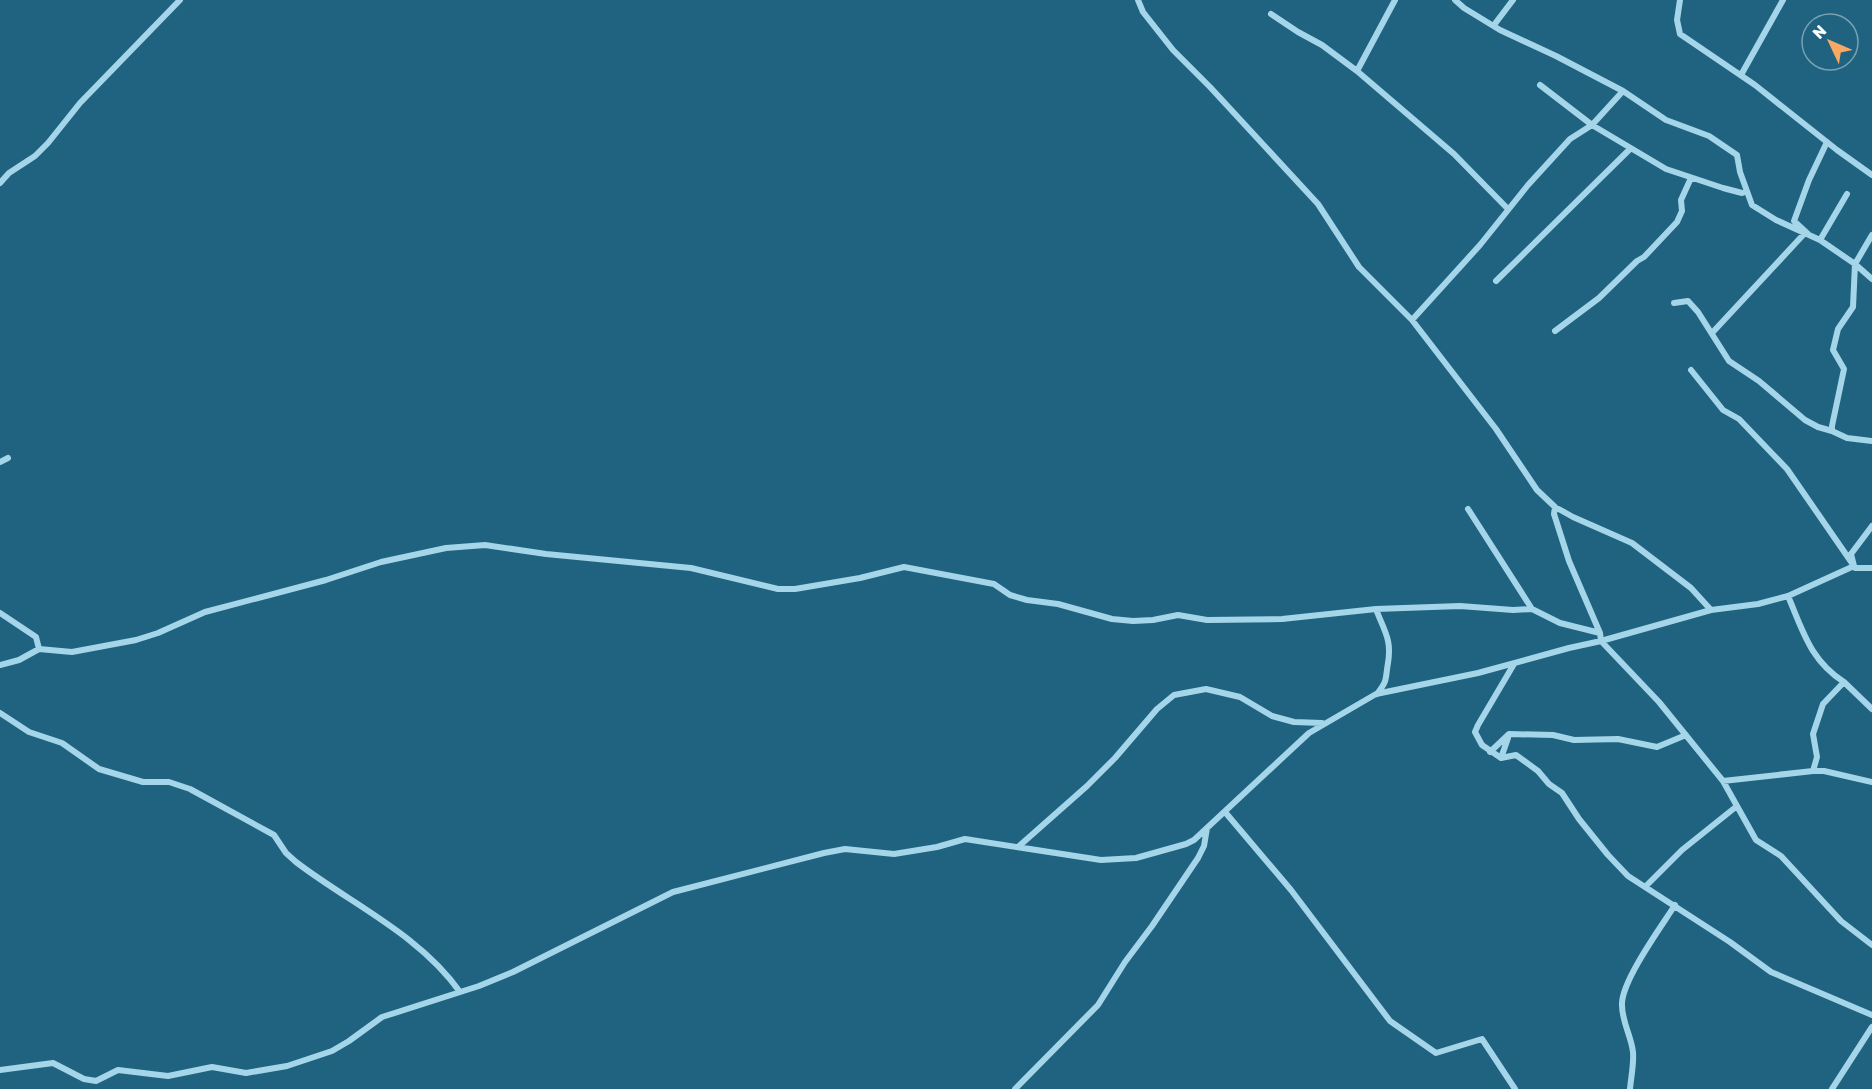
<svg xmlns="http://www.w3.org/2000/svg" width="1872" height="1089" font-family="Rubik,sans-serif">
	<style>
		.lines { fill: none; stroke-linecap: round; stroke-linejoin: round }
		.minor { stroke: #a5d5e9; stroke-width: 6 }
	</style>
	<rect width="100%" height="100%" fill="#1f6381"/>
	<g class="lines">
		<!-- minor -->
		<path class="minor" d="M1138 0 1143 12 1173 50 1210 87 1318 204 1359 267 1412 320 1496 429 1537 490 1555 507 1573 517 1632 543 1691 588 1711 610
			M1455 0 1464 8 1500 30 1556 56 1623 91 1666 120 1709 136 1737 155 1740 172 1752 205 1776 220 1820 240 1855 264 1872 279
			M1680 0 1677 20 1680 34 1755 85 1837 150 1872 175
			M1271 14 1298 32 1322 45 1357 71 1454 154 1508 209
			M1494 25 1513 0
			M1357 71 1395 0
			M1741 75 1783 0
			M1540 85 1592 125 1666 169 1723 188 1742 193 1747 191
			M0 183 9 173 35 156 48 143 80 103 180 0
			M1808 234 1794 221 1809 180 1827 142
			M1872 235 1855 264 1853 307 1838 329 1833 350 1844 369 1832 426V431L1847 438 1872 441
			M1820 240 1847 194
			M1496 281 1630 149
			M1674 303 1688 301 1698 312 1729 361 1759 381 1805 420 1818 427 1832 431
			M1412 320 1480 245 1528 185 1570 139 1592 125 1623 91
			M1555 331 1599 298 1637 261 1644 257 1677 222 1682 211 1681 200 1691 178
			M1712 333 1804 234
			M1691 370 1723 410 1739 419 1787 469 1854 566 1851 554 1872 526
			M0 462 8 458
			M1555 507 1554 514 1569 561 1600 633
			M1468 509 1532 609
			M1788 596C1803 631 1810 660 1844 682L1823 704 1813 734 1817 757 1813 771
			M1376 609C1384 631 1392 639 1388 663 1385 680 1388 680 1377 694
			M0 613 36 637 39 649
			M1514 664 1478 725 1475 732 1482 745 1501 758 1516 755 1538 771 1549 784 1562 793 1579 819 1608 855 1628 876 1730 942 1771 972 1872 1015
			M0 665 19 660 39 649 72 652 136 640 158 633 205 612 326 580 381 562 446 548 485 545 546 554 691 568 778 589H795L860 578 904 567 994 584 1010 595 1027 600 1058 604 1112 619 1133 621 1153 620 1178 615 1207 620 1282 619 1376 609 1460 606 1513 610 1532 609 1560 623 1600 633 1601 641 1659 702 1723 781 1756 840 1781 856 1841 921 1872 945
			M1844 682 1872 709
			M0 713 29 732 62 743 99 769 143 782H169L190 789 274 835 286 853 296 862C351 904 419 934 460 992
			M1490 752 1509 734 1553 735 1574 740 1618 739 1657 747 1686 735
			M1501 758 1508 738
			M1723 781 1813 771H1824L1872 782
			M1225 812 1291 890 1390 1021 1436 1053 1482 1039 1515 1089
			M1018 847 1087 786 1115 758 1157 709 1174 695 1206 689 1240 697 1272 716 1294 722 1322 723
			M1645 887 1682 850 1737 806
			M0 1070 53 1063 84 1079 96 1081 118 1070 168 1076 212 1067 246 1073 287 1066 332 1051 349 1041 382 1017 479 986 513 972 673 892 824 853 845 849 894 854 937 847 965 839 1101 860 1136 858 1186 844 1194 840 1309 733 1376 694 1478 673 1569 648 1601 641 1711 610 1758 604 1788 596 1854 566 1855 568H1872
			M1015 1089 1098 1005 1125 962 1152 926 1198 858 1204 846 1207 828
			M1630 1089C1631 1077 1634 1064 1633 1052 1631 1035 1621 1020 1622 1003 1623 979 1661 927 1675 905
			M1832 1089 1872 1027"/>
	</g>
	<!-- north arrow -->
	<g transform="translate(1830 42) rotate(314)"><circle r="28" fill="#1f6381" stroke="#79a1b3" stroke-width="1.5"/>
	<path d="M0-4.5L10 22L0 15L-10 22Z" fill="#f7a865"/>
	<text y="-9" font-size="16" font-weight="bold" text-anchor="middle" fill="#ffffff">N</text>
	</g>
</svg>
